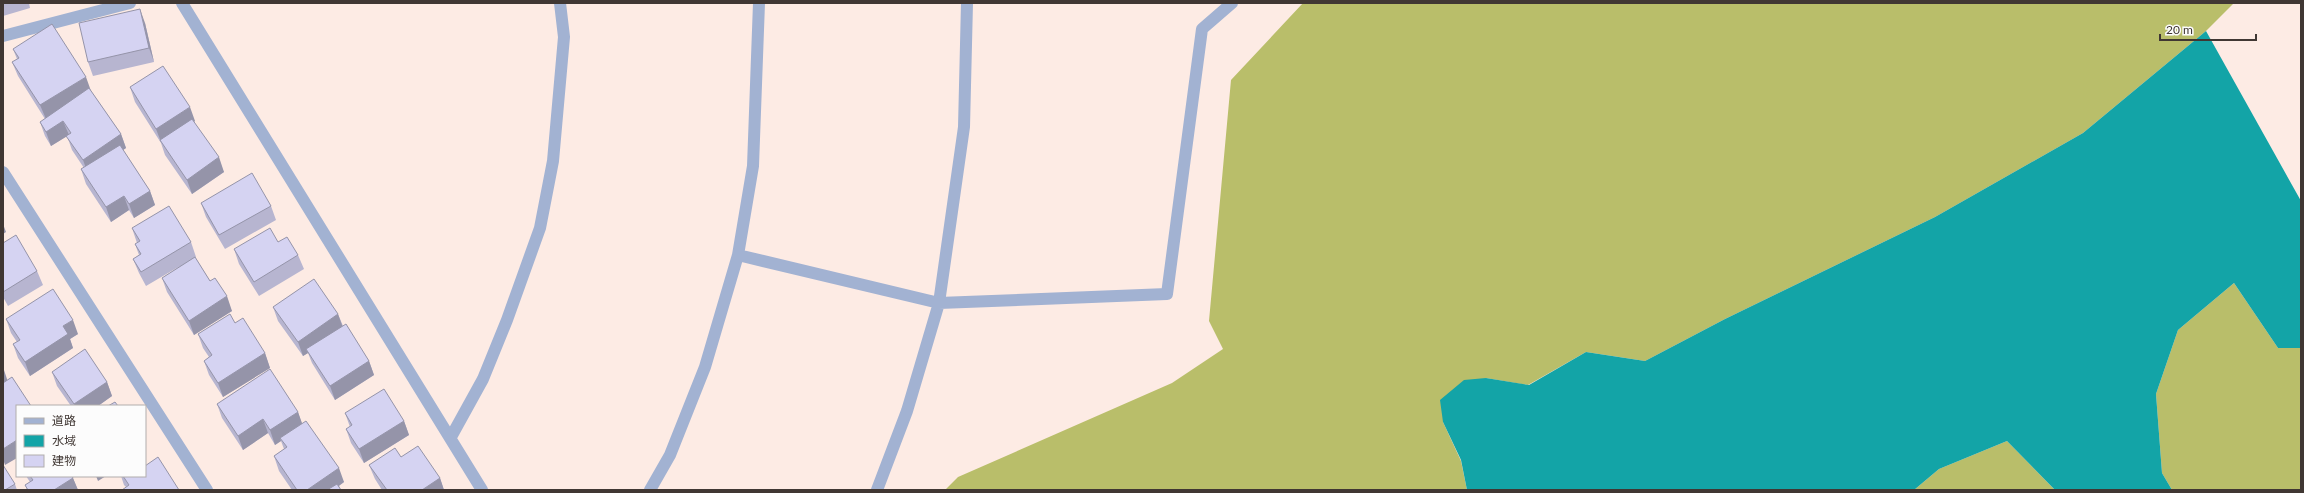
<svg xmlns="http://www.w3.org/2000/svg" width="2304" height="493" font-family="Lato,'Noto Sans JP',sans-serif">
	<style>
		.forest { fill: #b9be6a }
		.water { fill: #13a4a7 }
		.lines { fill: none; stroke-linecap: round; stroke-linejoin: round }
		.minor { stroke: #a2b2d2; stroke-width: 12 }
		.wall { fill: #b7b5d0 }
		.shaded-wall { fill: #9594a9 }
		.building { fill: #d5d3f2; stroke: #9594a9 }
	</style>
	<rect width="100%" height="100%" fill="#fdebe4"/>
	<!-- forest -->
	<path class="forest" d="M1303 3H2234L2206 31 2083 133 1935 217 1725 319 1645 361 1586 352 1528 385 1486 378 1443 422 1461 461 1467 490H945L958 477 1172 383 1223 349 1209 321 1231 80Z
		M2234 283 2278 348H2301V490H2172L2162 473 2156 394 2178 330Z
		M2007 441 2055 490H1914L1939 469Z"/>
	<!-- water -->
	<path class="water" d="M2206 31 2301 201V348H2278L2234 283 2178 330 2156 394 2162 473 2172 490H2055L2007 441 1939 469 1914 490H1467L1461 460 1443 422 1440 400 1464 380 1486 378 1529 385 1586 352 1645 361 1725 319 1935 217 2083 133Z"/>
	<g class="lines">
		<!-- minor -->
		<path class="minor" d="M182 3 482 490
			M3 36 130 3
			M3 172 207 490
			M738 255 939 303 1167 294 1202 29 1232 3
			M451 437 483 379 507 320 540 228 553 161 564 37 560 3
			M650 490 670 455 705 367 738 255 753 166 759 3
			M877 490 907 411 939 303 964 127 967 3"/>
	</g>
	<!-- wall -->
	<path class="wall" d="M3 3H29L30 8 3 16Z
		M145 23 154 62 93 76 88 62Z
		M13 49 91 91 121 134 126 148 123 150 150 191 155 205 134 218 129 210 111 222 86 184 81 169 84 168 72 150 67 136 51 146 45 136 40 122 45 119 18 76 12 62 17 59Z
		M130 87 195 121 194 122 224 172 192 194 165 155 161 143 135 102Z
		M201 203 271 206 276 220 225 249 206 217Z
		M132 228 191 242 196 257H195L210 281 232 311 194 335 167 292 162 278 180 266 146 286 139 273 133 259 139 255 135 244 137 243Z
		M278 242 298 255 304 269 259 296 239 264 234 249Z
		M3 243 37 271 43 285 8 306 3 297Z
		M273 307 338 314 343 326 369 361 374 375 335 400 312 363 308 353 303 356 278 321Z
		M6 319 78 334 70 339 73 348 30 376 18 358 13 344 17 342 11 333Z
		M235 323 265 353 270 368 223 397 209 375 204 361 209 357 203 348 198 334Z
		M52 372 107 382 112 396 98 406H71L57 386Z
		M217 404 298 412 302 424 344 482 339 486 341 490H292L279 471 274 456 284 449 281 441 275 445 268 433 243 450 222 418Z
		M345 413 404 421 409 435 364 463 351 443 346 429 350 427Z
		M401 457 440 478 444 490H382L375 479 369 465Z
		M26 476H72L78 490H27L25 485 30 482Z
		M121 476H145L179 490 126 487 124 485Z
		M15 484 17 490H3Z"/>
	<!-- shaded-wall -->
	<path class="shaded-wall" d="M140 9 145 23 154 62 149 48Z
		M86 77 91 91 46 119 40 105Z
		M190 107 195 121 161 142 156 129Z
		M63 121 69 135 51 146 46 132Z
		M121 134 126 148 88 174 83 160Z
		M219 157 224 172 192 194 187 180Z
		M150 191 155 205 134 218 129 204Z
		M124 196 129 210 111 222 106 207Z
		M3 224 6 232 3 234Z
		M227 296 232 311 194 335 189 321Z
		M338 314 343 328 306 349 308 353 303 356 298 342Z
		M73 320 78 334 70 339 73 348 30 376 25 362 63 326Z
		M265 353 270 368 223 397 218 383Z
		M369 361 374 375 335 400 330 386Z
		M4 370 9 385 3 389V371Z
		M107 382 112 396 98 406H75L74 404Z
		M298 412 303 426 280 438 281 441 275 445 270 430Z
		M263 419 268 433 243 450 238 436Z
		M404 421 409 435 364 463 359 449Z
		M17 440V458L5 465 3 459V449Z
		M339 468 344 482 333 490H307Z
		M96 476H106L98 481Z
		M73 478 78 490H54Z
		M440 478 444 490H422Z"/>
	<!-- building -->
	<path class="building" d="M140 9 149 48 88 62 79 23Z
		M52 24 86 77 40 105 12 62 19 58 13 49Z
		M163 66 190 107 156 129 130 87Z
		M89 88 121 134 83 160 66 136 71 133 63 121 46 132 40 122Z
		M192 119 219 157 187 180 160 140Z
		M120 145 150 191 129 204 124 196 106 207 81 169Z
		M252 173 271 206 219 235 201 203Z
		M169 206 191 242 141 272 133 259 141 254 135 244 140 241 132 228Z
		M270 228 278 242 287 237 298 255 254 282 234 249Z
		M16 235 37 271 3 292V243Z
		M195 257 210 281 215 278 227 296 189 321 162 278Z
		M314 279 338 314 298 342 273 307Z
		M53 289 73 320 63 326 68 334 25 362 13 344 20 340 6 319Z
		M230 314 235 323 243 318 265 353 218 383 204 361 212 355 198 334Z
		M346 324 369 361 330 386 306 349Z
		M85 349 107 382 74 404 52 372Z
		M270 369 298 412 270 430 263 419 238 436 217 404Z
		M12 377 31 406H17V440L3 449V383Z
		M384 389 404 421 359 449 346 429 352 425 345 413Z
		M115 402 118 406H108Z
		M306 421 339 468 307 490H297L274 456 287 447 280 438Z
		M418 446 440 478 422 490H387L369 465 395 448 401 457Z
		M158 457 179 490H122L129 485 123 476H145V466Z
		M3 465 15 484 5 490H3Z
		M30 476H72L73 478 54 490H28L25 485 33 480Z
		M337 484 341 490H327Z"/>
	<!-- border -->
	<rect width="2304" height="493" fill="none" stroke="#403733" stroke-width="8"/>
	<!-- legend -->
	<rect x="16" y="405" width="130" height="72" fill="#fcfcfc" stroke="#b1adac"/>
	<rect x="24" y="418" width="20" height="6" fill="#a2b2d2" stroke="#b1adac"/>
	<text x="52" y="425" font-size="12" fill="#403733">道路</text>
	<rect x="24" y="435" width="20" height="12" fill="#13a4a7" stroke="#b1adac"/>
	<text x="52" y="445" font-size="12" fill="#403733">水域</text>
	<rect x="24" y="455" width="20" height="12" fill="#d5d3f2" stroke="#b1adac"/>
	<text x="52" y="465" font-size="12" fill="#403733">建物</text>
	<!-- scale -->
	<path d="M2160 34v6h96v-6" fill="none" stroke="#403733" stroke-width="2"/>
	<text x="2166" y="34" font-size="12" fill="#403733" stroke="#fcfcfc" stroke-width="3" paint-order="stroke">20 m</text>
</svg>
